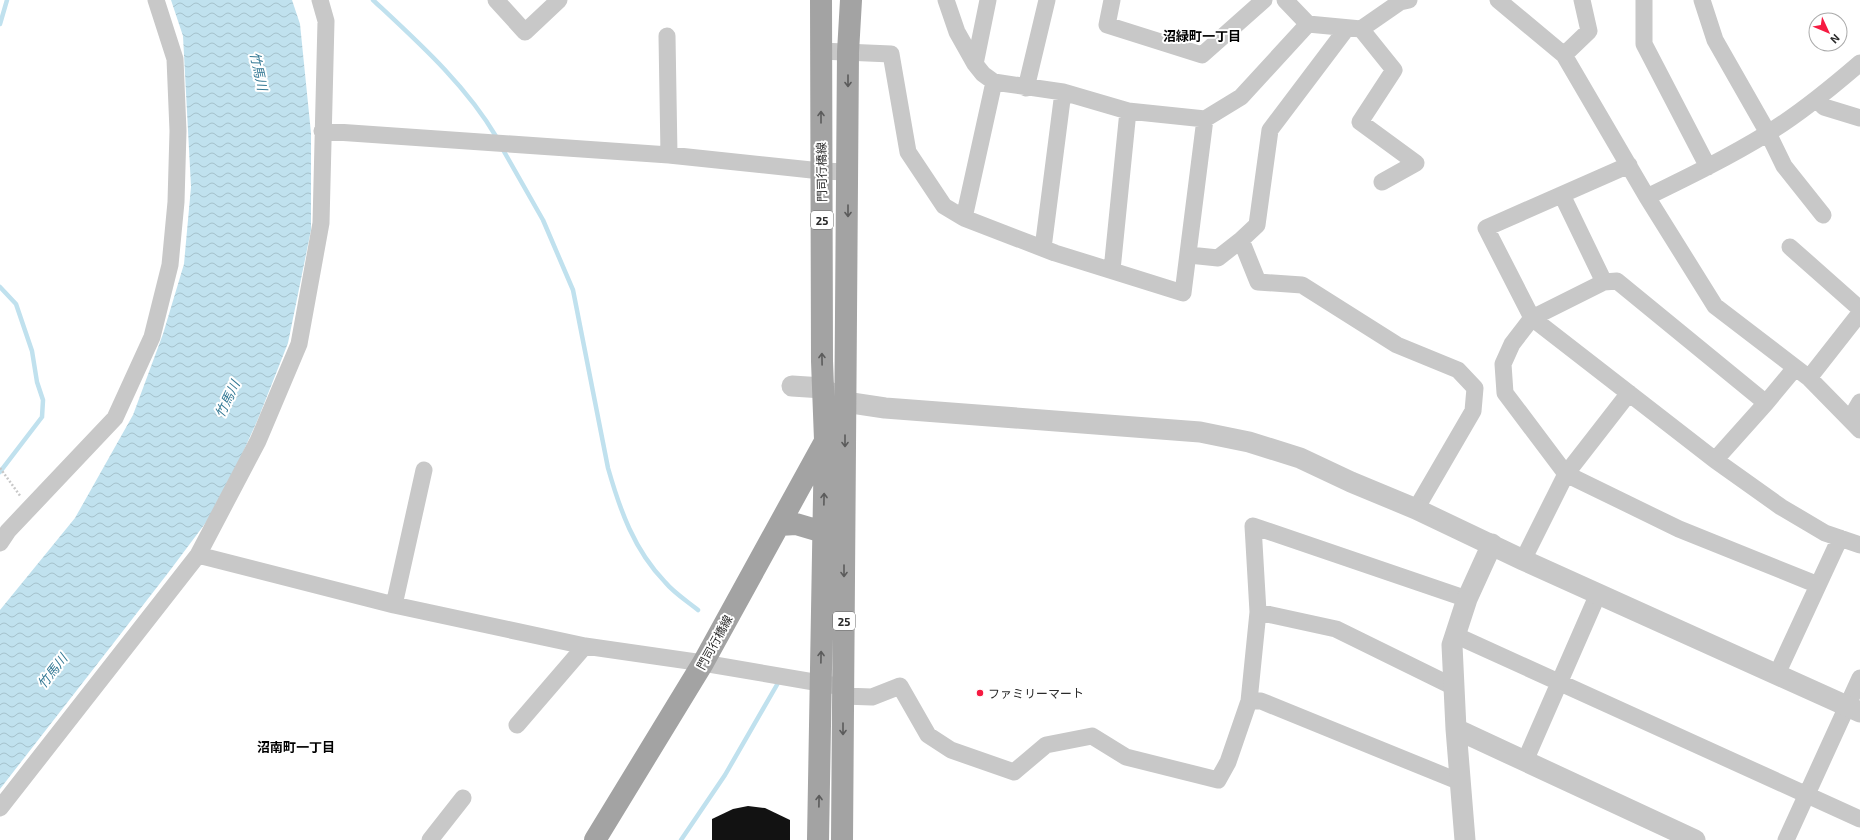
<svg xmlns="http://www.w3.org/2000/svg" width="1860" height="840" font-family="'Exo 2','Noto Sans JP',sans-serif">
	<style>
		.water { fill: url(#water-waves) }
		.lines { fill: none; stroke-linecap: round; stroke-linejoin: round }
		.stream { stroke: #c0e1ee; stroke-width: 4.5 }
		.building { fill: #121212 }
		.path { stroke: #c8c8c8; stroke-width: 2.5; stroke-dasharray: 2 2; stroke-linecap: butt }
		.minor { stroke: #c8c8c8; stroke-width: 17 }
		.tertiary { stroke: #c8c8c8; stroke-width: 21 }
		.primary { stroke: #a3a3a3; stroke-width: 22 }
		.oneway { stroke: #5b5b5b }
		.poi-dot { fill: #f61a41; stroke: #fff; stroke-width: 1.5 }
		.labels { text-anchor: middle; dominant-baseline: central; stroke-width: 4; stroke-linejoin: round; paint-order: stroke }
		.shield { fill: #fff; stroke: #6b6b6b; stroke-width: 1 }
		.shield-label { font-size: 11px; font-weight: bold; fill: #2b2b2b }
		.street-label { font-size: 12px; fill: #2b2b2b; stroke: #fff }
		.poi-label { font-size: 12px; fill: #2b2b2b; stroke: #fff; text-anchor: start }
		.neighbourhood-label { font-size: 13px; font-weight: bold; fill: #000; stroke: #fff }
		.water-label { font-size: 13px; font-style: italic; fill: #337894; stroke: #fff }
	</style>
	<defs>
		<pattern id="water-waves" width="16" height="10" patternUnits="userSpaceOnUse"><rect width="16" height="10" fill="#c0e1ee"/><path d="M0 5q4-4 8 0t8 0" fill="none" stroke="#a5c1cc"/></pattern>
	</defs>
	<rect width="100%" height="100%" fill="#fff"/>
	<!-- water -->
	<path class="water" d="M171 0H292L300 24 311 133V230L288 343 258 419 219 505 168 573 0 789V610L75 518 133 415 163 334 184 264 191 187 183 36Z"/>
	<g class="lines">
		<!-- stream -->
		<path class="stream" d="M373 0C418 42 466 85 497 138
			M0 24 7 0
			M502 148 543 220 573 290 608 468C620 510 634 550 665 582 674 593 687 601 698 610
			M0 287 16 304 32 351 37 382 43 400 42 417 0 472
			M681 840 725 775 778 683"/>
	</g>
	<!-- building -->
	<path class="building" d="M748 806 765 808 790 820V840H712V819L733 809Z"/>
	<g class="lines">
		<!-- path -->
		<path class="path" d="M0 468 21 497"/>
		<!-- minor -->
		<path class="minor" d="M496 0 525 32 559 0
			M946 0 957 32 975 64 983 74 994 82 1063 92 1128 111 1205 119 1241 97 1308 24 1361 29 1400 2 1409 0
			M1112 0 1107 25 1202 55 1264 0
			M1285 0 1308 24
			M1498 0 1564 55 1647 197 1715 306 1809 378 1860 430
			M1644 0V44L1708 167
			M1702 0 1715 40 1768 133 1784 166 1823 215
			M1361 29 1394 70 1360 122 1416 163 1382 182
			M667 36 669 155
			M821 51 891 54 908 152 944 206 964 218 1055 253 1183 293 1205 119
			M1564 55 1589 31 1582 0
			M975 64 988 0
			M1026 88 1047 0
			M1817 100 1824 107 1860 118
			M322 131 669 155 821 171 848 172
			M1629 165 1486 228 1532 318 1715 460 1781 507 1825 533 1860 545
			M1647 197C1688 177 1729 157 1768 133 1801 113 1831 88 1860 63
			M964 218 994 82
			M1241 240 1257 225 1270 130 1347 28
			M1790 247 1860 309
			M1043 248 1063 92
			M1189 255 1218 258 1241 240 1258 282 1302 285 1397 345 1458 370 1475 388 1473 411 1416 509
			M1112 270 1128 111
			M1604 282 1617 281 1766 403
			M1809 378 1860 313
			M1629 393 1566 474 1679 529 1818 585
			M1850 419 1860 402
			M1715 460 1766 403 1795 368
			M0 543 8 531 115 418 152 337 170 265 176 202 178 131 175 59 156 0
			M198 555 394 605 585 646 703 663 843 687
			M1523 560 1566 474 1505 393 1503 364 1512 344 1532 318 1604 282 1562 195
			M394 605 424 470
			M1258 612 1336 629 1454 687
			M1455 635 1860 819
			M1777 674 1840 538
			M843 696 872 697 900 686 928 735 951 750 1014 772 1046 745 1092 736 1126 757 1218 780 1228 762 1249 701
			M517 725 585 646
			M1525 761 1598 594
			M1460 782 1261 701H1249L1258 612 1253 526 1467 599
			M0 808 198 555 258 441 299 344 321 223 326 21 320 0
			M430 840 463 798
			M1786 840 1860 678"/>
		<!-- tertiary -->
		<path class="tertiary" d="M792 386 823 388 845 402 885 408 1200 432 1249 442 1300 458 1351 482 1416 509 1523 560 1860 712
			M1456 729 1695 840
			M1465 840 1456 729 1452 645 1467 599 1492 544"/>
		<!-- primary -->
		<path class="primary" d="M779 525 796 524 823 532
			M595 840 703 663 824 443
			M818 840 825 440 822 361 821 0
			M842 840 848 52 851 0"/>
	</g>
	<!-- one-way arrows -->
	<defs><path id="oneway-shaft" d="M-6 0H5M1.5-3L5.5 0L1.5 3" fill="none" stroke-width="1.6" stroke-linecap="round" stroke-linejoin="round"/></defs>
	<g class="oneway">
		<use href="#oneway-shaft" transform="translate(848 81) rotate(90)"/>
		<use href="#oneway-shaft" transform="translate(821 117) rotate(-90)"/>
		<use href="#oneway-shaft" transform="translate(848 211) rotate(90)"/>
		<use href="#oneway-shaft" transform="translate(822 359) rotate(-91)"/>
		<use href="#oneway-shaft" transform="translate(845 441) rotate(90)"/>
		<use href="#oneway-shaft" transform="translate(824 499) rotate(-89)"/>
		<use href="#oneway-shaft" transform="translate(844 571) rotate(90)"/>
		<use href="#oneway-shaft" transform="translate(821 657) rotate(-89)"/>
		<use href="#oneway-shaft" transform="translate(843 729) rotate(90)"/>
		<use href="#oneway-shaft" transform="translate(819 801) rotate(-89)"/>
	</g>
	<!-- markers -->
	<circle class="poi-dot" cx="980" cy="693" r="4"/>
	<g class="labels">
		<!-- shield labels -->
		<g class="shield">
			<rect x="811" y="211" width="22" height="18" rx="3"/>
			<rect x="833" y="612" width="22" height="18" rx="3"/>
		</g>
		<g class="shield-label">
			<text x="822" y="220">25</text>
			<text x="844" y="621">25</text>
		</g>
		<!-- street labels -->
		<g class="street-label">
			<text transform="translate(821 172) rotate(-91)">門司行橋線</text>
			<text transform="translate(714 642) rotate(-61)">門司行橋線</text>
		</g>
		<!-- poi labels -->
		<g class="poi-label">
			<text x="988" y="693">ファミリーマート</text>
		</g>
		<!-- neighbourhood labels -->
		<g class="neighbourhood-label">
			<text x="1202" y="36">沼緑町一丁目</text>
			<text x="296" y="747">沼南町一丁目</text>
		</g>
		<!-- water labels -->
		<g class="water-label">
			<text transform="translate(259 71) rotate(78)">竹馬川</text>
			<text transform="translate(227 399) rotate(-64)">竹馬川</text>
			<text transform="translate(52 671) rotate(-52)">竹馬川</text>
		</g>
	</g>
	<!-- north arrow -->
	<g transform="translate(1828 32) rotate(134)"><circle r="19" fill="#ffffff" stroke="#aaaaaa"/>
	<path d="M0-3L7 15L0 10L-7 15Z" fill="#f61a41"/>
	<text y="-6" font-size="11" font-weight="bold" text-anchor="middle" fill="#2b2b2b">N</text>
	</g>
</svg>
